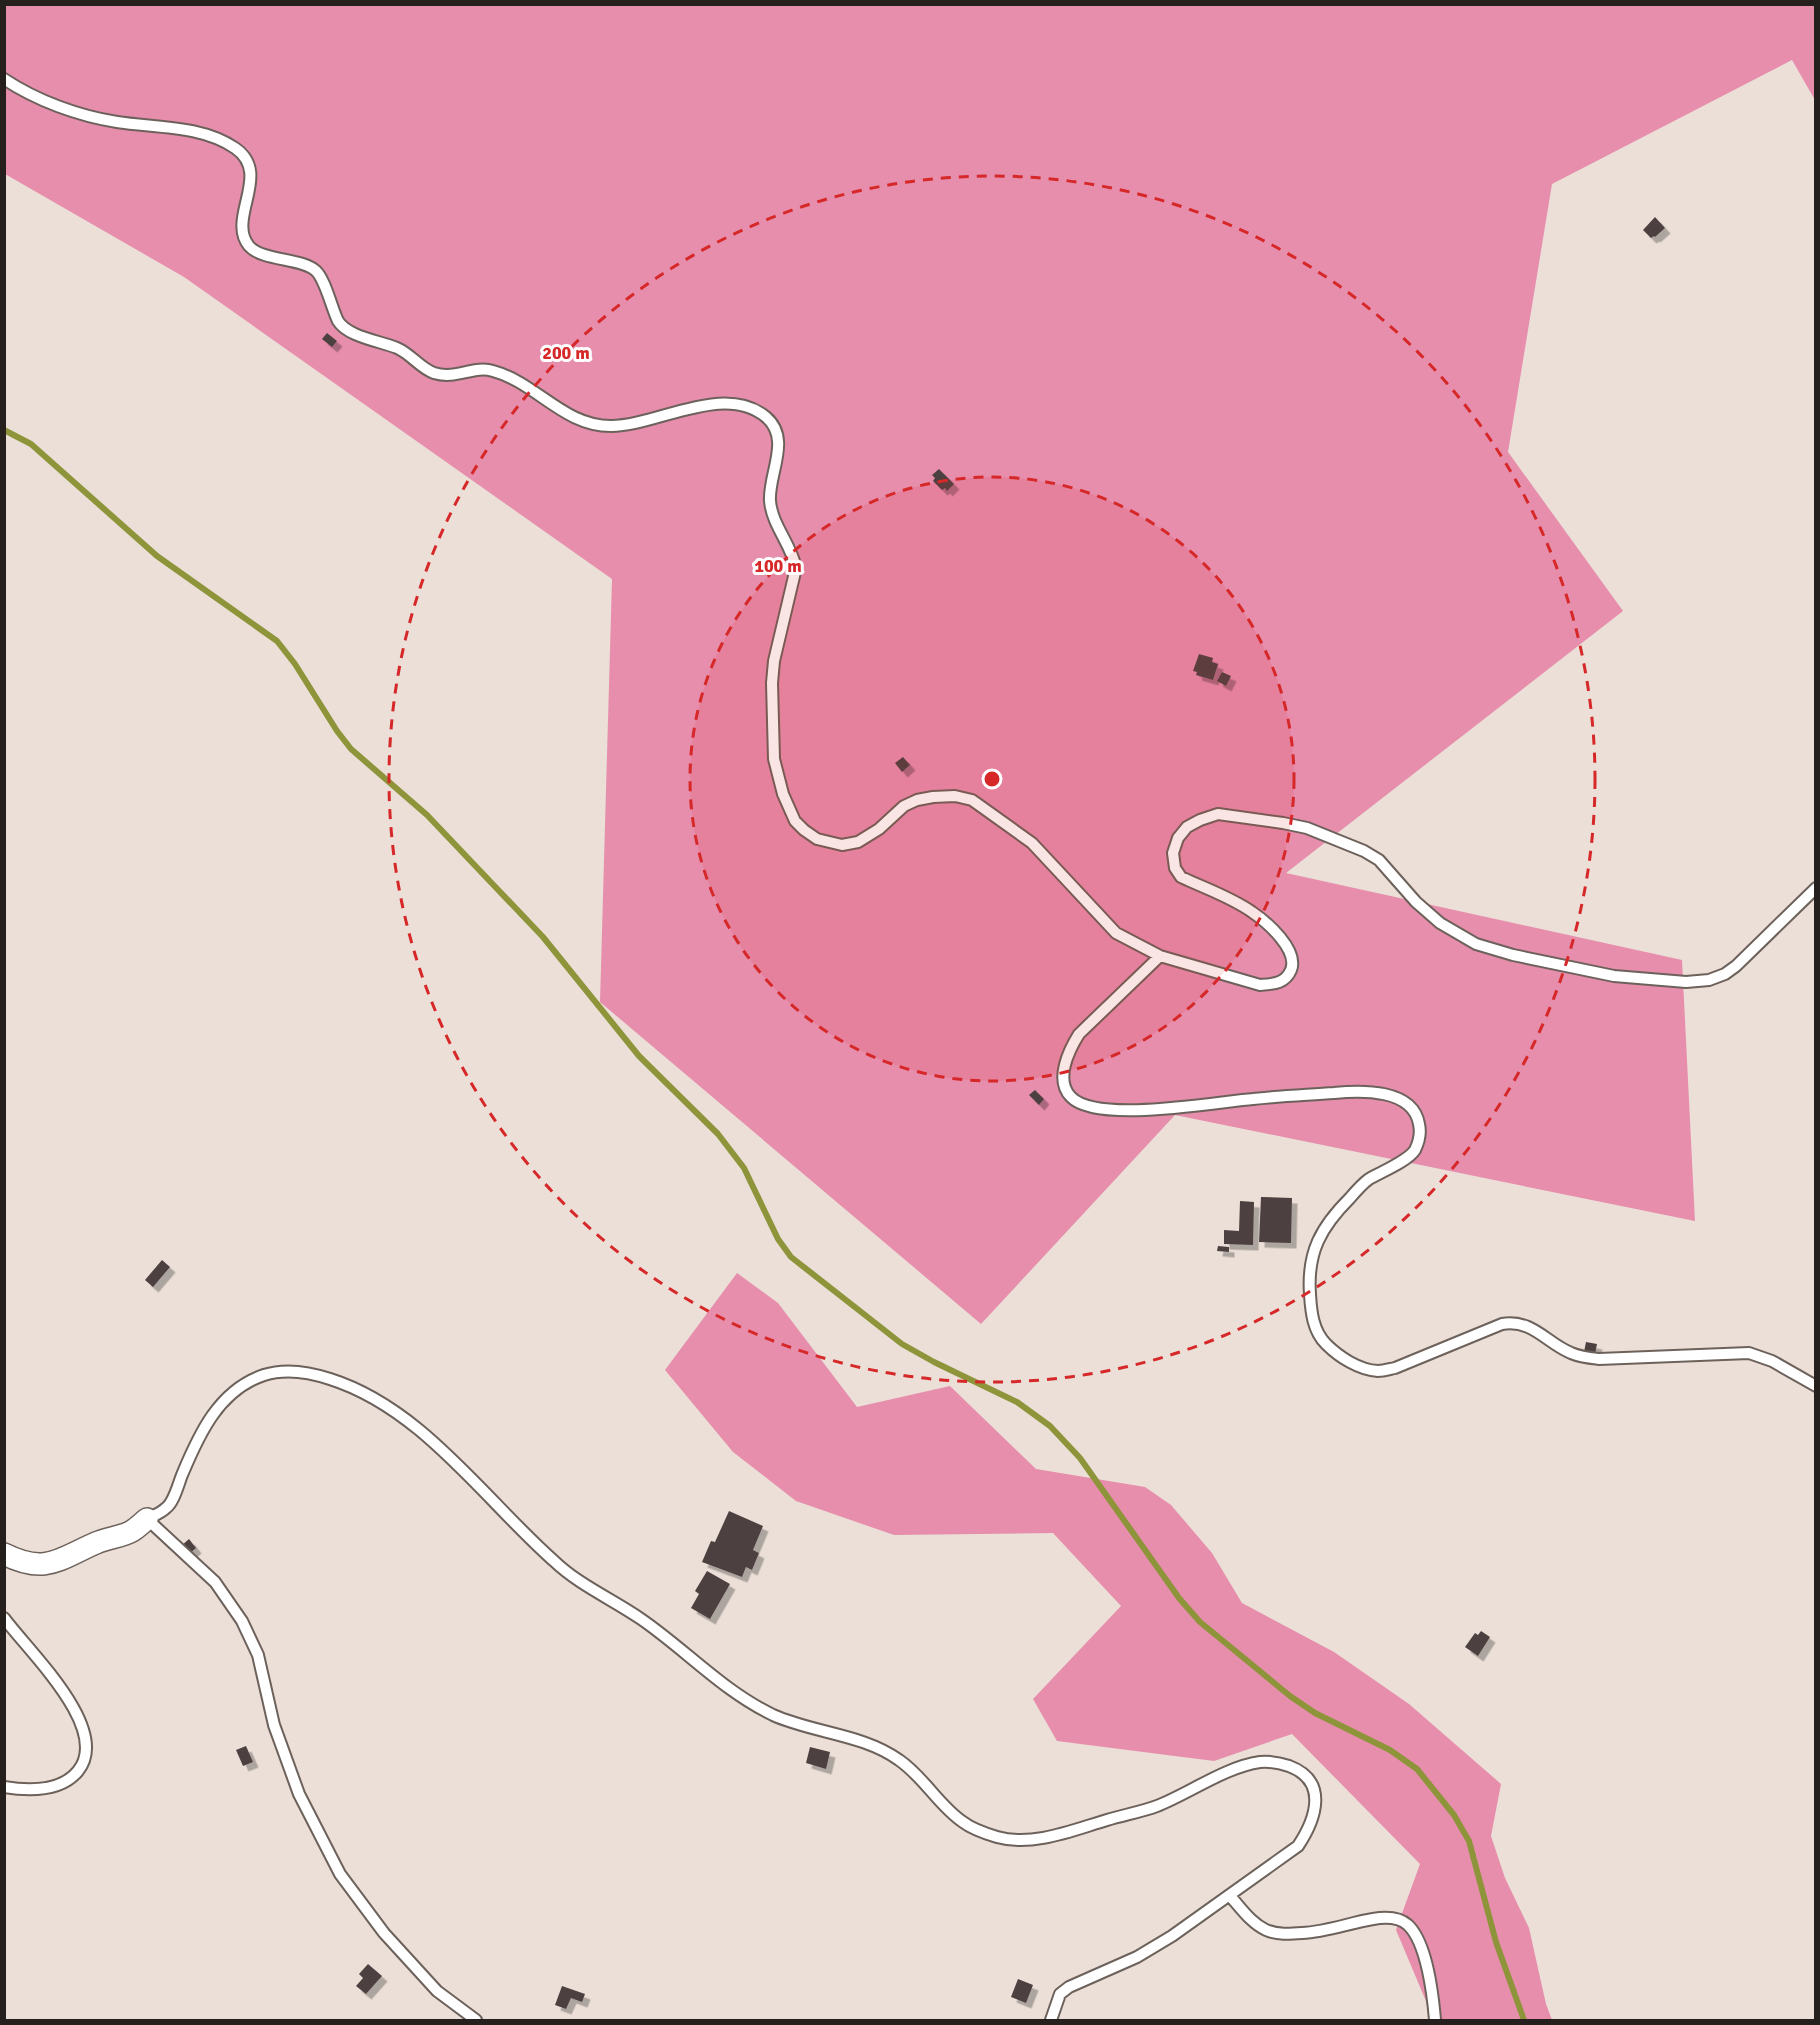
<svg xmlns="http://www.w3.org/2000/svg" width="1820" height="2025" font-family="Signika,sans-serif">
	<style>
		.forest { fill: #e78ead }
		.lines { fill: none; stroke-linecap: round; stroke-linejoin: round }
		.stream { stroke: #8e9439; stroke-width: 6 }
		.building { fill: #4e4140; filter: url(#shadow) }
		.lane-casing { stroke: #6d625b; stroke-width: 14 }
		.street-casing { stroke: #6d625b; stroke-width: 24 }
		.lane { stroke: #fff; stroke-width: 10 }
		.street { stroke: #fff; stroke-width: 21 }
		.ring { fill: none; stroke: #d62828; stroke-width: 3; stroke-dasharray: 10 8 }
		.centre { fill: #d62828; stroke: #fff; stroke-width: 3 }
		.ring-label { font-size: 18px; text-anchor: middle; font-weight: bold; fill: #d62828; stroke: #fff; stroke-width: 6; stroke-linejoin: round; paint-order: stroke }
	</style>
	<defs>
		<filter id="shadow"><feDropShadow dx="5.5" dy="5.5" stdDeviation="0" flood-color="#0004"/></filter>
	</defs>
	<rect width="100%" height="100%" fill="#ebdfd7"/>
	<!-- forest -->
	<path class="forest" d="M5 5H1815V100L1792 60 1552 184 1508 452 1623 611 1286 873 1682 960 1695 1221 1175 1115 981 1324 600 1002 612 579 184 277 5 174Z
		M737 1273 778 1303 857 1407 950 1386 1036 1469 1145 1487 1171 1505 1212 1553 1242 1603 1334 1652 1409 1704 1501 1784 1491 1836 1505 1878 1529 1928 1546 2004 1552 2020H1434L1396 1930 1420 1864 1292 1734 1214 1761 1057 1741 1033 1699 1121 1606 1053 1533 894 1535 796 1501 733 1452 665 1370Z"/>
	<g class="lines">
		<!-- stream -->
		<path class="stream" d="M4 430 31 444 157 556 277 641 295 664 337 731 351 749 427 815 543 937 639 1056 718 1134 744 1168 778 1239 791 1257 902 1344 934 1362 1017 1402 1050 1426 1080 1458 1179 1598 1200 1622 1290 1696 1315 1713 1390 1750 1417 1769 1454 1815 1469 1841 1496 1942 1524 2020"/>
	</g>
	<!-- building -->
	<path class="building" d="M1655 217 1665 228 1655 237 1654 236 1651 238 1643 230Z
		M327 333 337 341 332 347 322 339Z
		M939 469 954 484 947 491 945 488 942 490 933 481 935 478 932 475Z
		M1199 654 1213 658 1212 662 1218 664 1213 680 1196 675 1197 672 1193 671Z
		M1222 672 1231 676 1226 686 1217 681Z
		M903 757 910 765 902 772 895 763Z
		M1035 1090 1044 1099 1039 1105 1029 1095Z
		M1261 1197 1292 1198 1291 1243 1259 1242Z
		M1240 1201 1254 1202 1253 1245 1224 1244V1230L1239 1231Z
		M1218 1246 1229 1247V1252L1217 1251Z
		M162 1260 170 1267 153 1287 145 1280Z
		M1586 1342 1597 1344 1594 1359 1583 1357Z
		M729 1511 763 1526 753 1550 759 1553 752 1570 746 1567 742 1577 702 1562 711 1541 715 1542Z
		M189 1539 196 1548 189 1554 181 1546Z
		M707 1571 730 1584 710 1619 691 1608 699 1594 695 1591Z
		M1481 1631 1490 1637 1478 1656 1465 1647 1475 1633 1478 1635Z
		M246 1746 253 1762 243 1766 236 1750Z
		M810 1747 830 1752 826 1769 806 1763Z
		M368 1964 382 1976 366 1994 356 1986 363 1978 359 1974Z
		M1018 1979 1033 1985 1026 2003 1011 1997Z
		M562 1986 585 1994 582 2002 571 1998 566 2009 555 2005Z"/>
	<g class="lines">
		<defs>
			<path id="lane" d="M4 79C37 101 79 116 117 122 156 128 201 125 235 148 273 174 226 218 249 246 262 261 303 258 316 271 325 279 332 309 338 321 348 337 380 341 397 348 411 354 420 368 434 373 456 380 474 365 493 371 537 383 563 426 611 426 657 426 724 382 766 417 792 439 768 474 770 501 772 525 791 544 796 568L774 661 772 683 774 759 783 794 795 821 804 830 817 839 842 845 858 842 879 829 904 806 917 800 933 797 955 796 972 800 1032 843 1116 933 1160 956 1260 985C1273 984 1285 984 1291 970 1299 950 1267 922 1252 912 1231 897 1204 888 1181 877L1175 868 1173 853 1178 838 1187 827 1200 820 1218 814 1283 823 1307 828 1364 851 1379 860 1416 902 1440 923 1476 944 1513 955 1614 976 1686 982 1709 980 1725 974 1736 966 1816 888
				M1160 956 1079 1034C1069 1050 1054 1080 1071 1097 1097 1124 1216 1102 1253 1099 1280 1096 1307 1095 1334 1093 1362 1090 1413 1089 1419 1124 1421 1133 1419 1142 1415 1150 1408 1161 1381 1172 1369 1179 1362 1184 1356 1191 1350 1198 1321 1227 1307 1252 1310 1294 1311 1312 1313 1331 1326 1344 1339 1357 1359 1370 1378 1371 1383 1371 1390 1369 1395 1368L1502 1324C1533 1319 1546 1343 1571 1353 1580 1357 1590 1358 1599 1359L1749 1353 1772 1361 1816 1386
				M4 1618C29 1652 112 1729 78 1771 61 1792 29 1791 4 1787
				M1230 1896C1241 1908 1251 1923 1266 1930 1277 1935 1290 1934 1302 1933 1326 1932 1349 1923 1373 1919 1385 1917 1399 1917 1408 1925 1427 1943 1433 1996 1435 2020
				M476 2020 437 1991 384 1933 340 1874 299 1794 274 1725 258 1655 242 1621 215 1582 147 1519C153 1516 161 1513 166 1508 174 1502 178 1485 182 1475 199 1434 219 1390 264 1375 286 1368 309 1372 330 1379 422 1408 484 1499 554 1561 579 1585 612 1599 641 1619 686 1650 723 1691 773 1715 813 1733 863 1734 899 1760 924 1777 939 1806 963 1822 972 1829 987 1834 997 1837 1033 1847 1073 1830 1107 1820 1123 1815 1141 1812 1157 1806 1190 1793 1225 1767 1260 1762 1270 1761 1280 1763 1289 1766 1329 1781 1316 1819 1298 1846L1172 1936 1137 1957 1069 1987 1060 1994 1051 2020"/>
			<path id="street" d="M4 1554C46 1575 59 1559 96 1543 107 1538 122 1537 132 1531 137 1528 142 1523 147 1519"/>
		</defs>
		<!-- lane casing -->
		<use href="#lane" class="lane-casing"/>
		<!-- street casing -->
		<use href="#street" class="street-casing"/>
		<!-- lane -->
		<use href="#lane" class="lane"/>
		<!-- street -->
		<use href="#street" class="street"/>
	</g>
	<!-- distance rings -->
	<circle cx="992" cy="779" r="302" fill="#d62828" fill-opacity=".12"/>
	<g class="ring">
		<circle cx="992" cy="779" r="302"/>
		<circle cx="992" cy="779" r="603"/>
	</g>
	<circle cx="992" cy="779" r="9" class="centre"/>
	<g class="ring-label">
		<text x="566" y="359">200 m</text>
		<text x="778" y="572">100 m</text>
	</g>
	<!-- border -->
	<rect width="1820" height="2025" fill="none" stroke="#25201e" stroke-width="12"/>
</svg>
